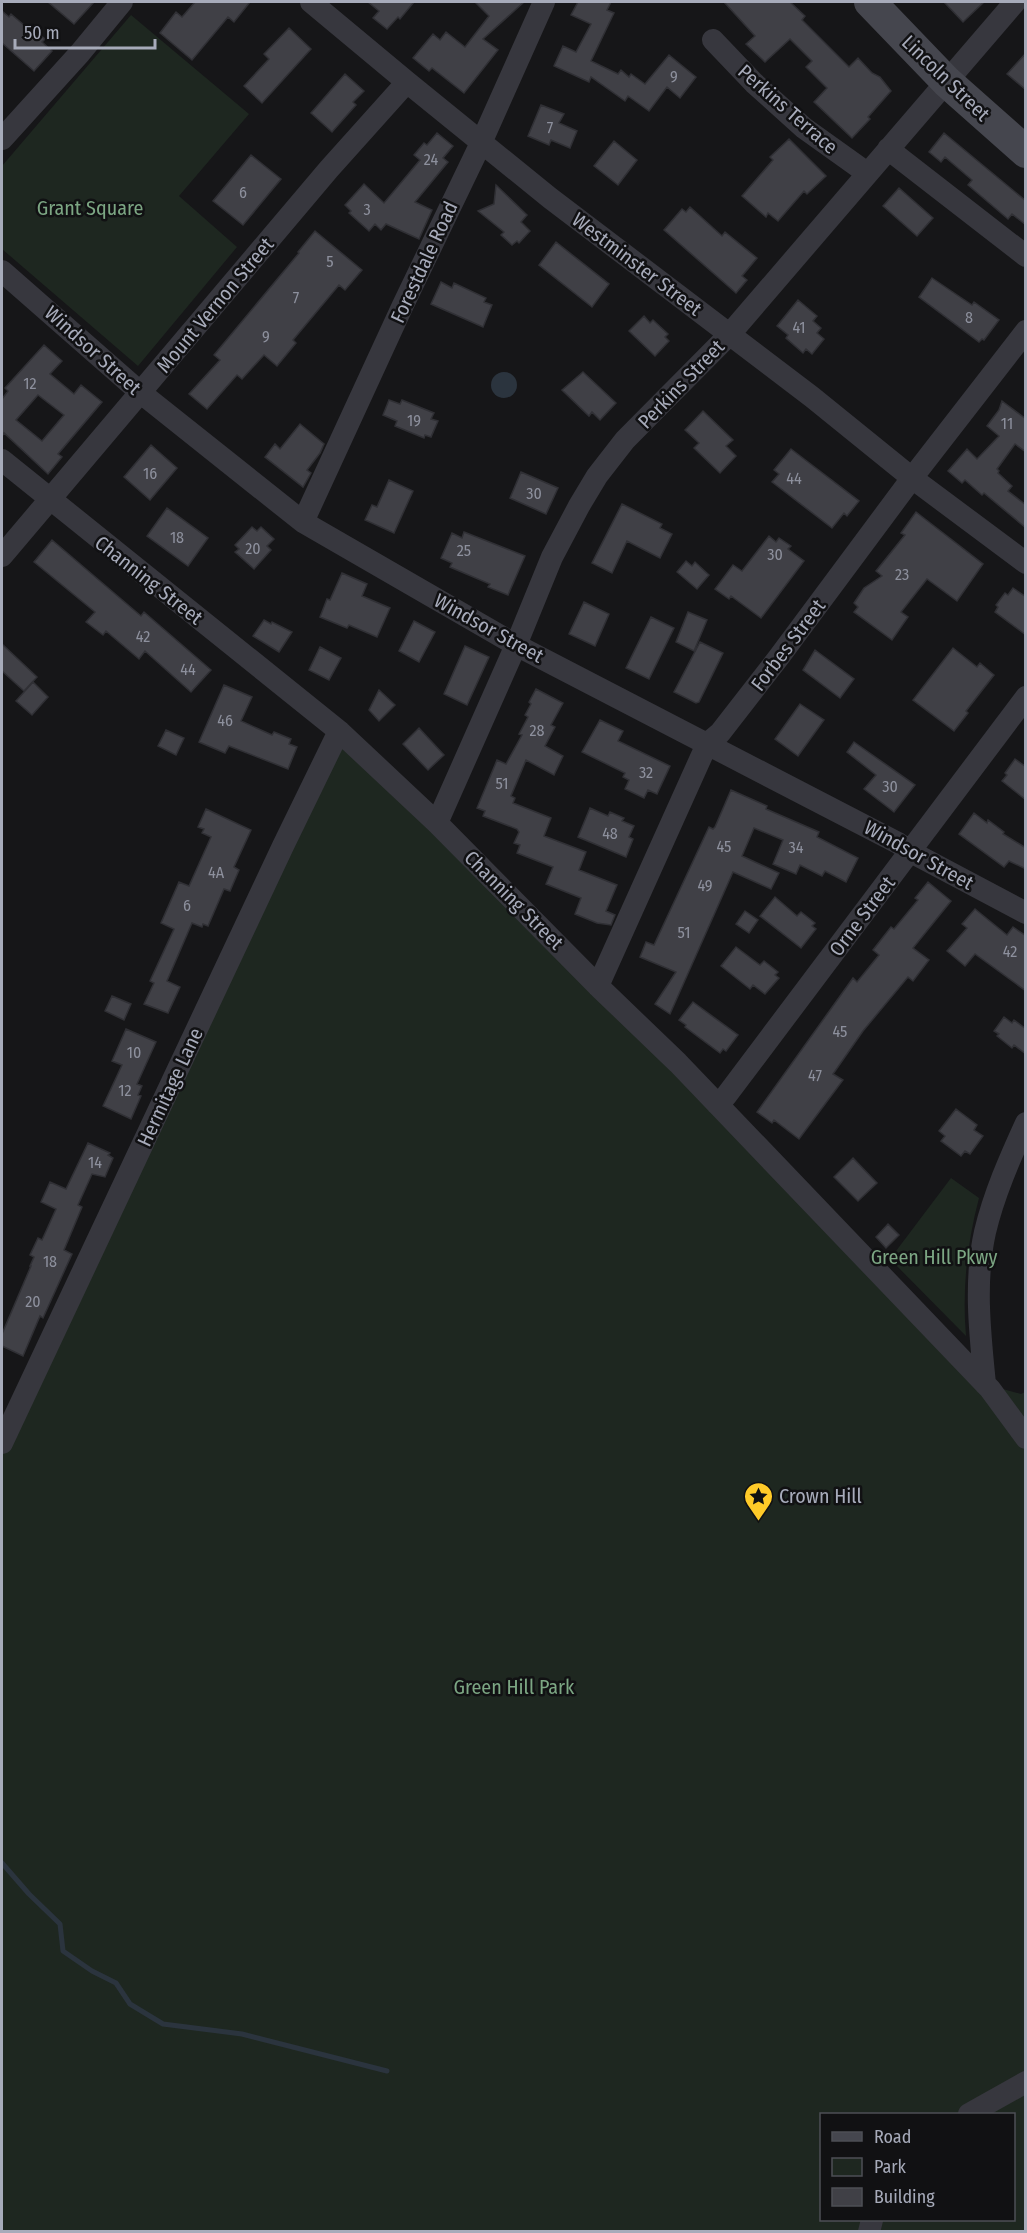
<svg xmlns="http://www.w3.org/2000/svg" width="1027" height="2233" font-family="'Fira Sans Condensed',sans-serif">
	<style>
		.green { fill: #1e2720; fill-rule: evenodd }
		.water { fill: #2b343e }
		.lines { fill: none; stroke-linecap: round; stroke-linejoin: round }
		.stream { stroke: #2b343e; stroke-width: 5 }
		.building { fill: #404046; stroke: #303035; stroke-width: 1.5; fill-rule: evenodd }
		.minor { stroke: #37373e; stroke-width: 22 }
		.secondary { stroke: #45464e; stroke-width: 32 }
		.labels { text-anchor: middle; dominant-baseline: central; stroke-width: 5; stroke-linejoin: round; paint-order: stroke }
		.number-label { font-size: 16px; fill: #8d909d }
		.street-label { font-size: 20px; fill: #a7abba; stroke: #111113 }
		.park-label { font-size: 20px; fill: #7ca683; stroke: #111113 }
		.poi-label { font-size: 20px; fill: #a7abba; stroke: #111113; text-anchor: start }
	</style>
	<rect width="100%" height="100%" fill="#161618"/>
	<!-- green -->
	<path class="green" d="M131 15 249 114 179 196 237 247 138 366 2 249V166Z
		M339 731 985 1384 1021 1394 1025 1392V2231L2 2232V1443ZM822 2114H1014V2220H822Z
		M951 1178 979 1198C967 1243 962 1290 966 1336L890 1259Z"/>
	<!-- water -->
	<path class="water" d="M491 385a13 13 0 1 1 26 0a13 13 0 1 1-26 0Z"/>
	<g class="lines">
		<!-- stream -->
		<path class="stream" d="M2 1863 29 1894 60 1924 63 1951 92 1971 116 1983 130 2004 163 2024 242 2034 387 2071"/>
	</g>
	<!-- building -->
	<path class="building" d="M48 2H94L74 24Z
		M195 2H250L234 22 228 17 192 60 160 33 176 12 182 17Z
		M368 2H414L400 19 398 17 387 29 373 18 379 11Z
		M475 2H524L483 39 498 50 464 93 432 68 429 71 413 58 433 34 440 40 446 32 465 47 489 16Z
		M578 2H611L607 10 614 13 591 61 618 74 621 70 629 77 631 74 645 84 669 55 696 77 680 98 667 87 649 111 628 96 625 101 591 77 589 82 554 66 563 46 576 52 591 24 571 15Z
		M724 2H790L805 16 802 20 849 67 858 58 872 73 880 77 891 91 868 117 870 119 852 138 814 102 827 88 806 67 812 61 790 39 765 62 746 44 755 36Z
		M944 2H984L963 22Z
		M2 11 9 17 11 14 31 31 33 29 45 39 42 42 52 51 34 71 2 43Z
		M289 28 311 49 262 103 244 86 269 59 264 54Z
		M1026 53V90L1007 74Z
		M345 74 364 91 353 102 356 105 332 132 311 113Z
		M541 105 564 114 559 123 577 131 570 148 551 140 549 145 528 136Z
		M437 133 453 146 443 158 448 162 415 202 432 210 419 239 386 224 381 230 375 224 369 231 349 213 351 211 345 205 364 184 384 203 420 160 414 155 424 143 427 145Z
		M944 133 1026 201V225L1012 214 1008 219 968 185 972 180 945 157 941 162 929 152Z
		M789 139 826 176 807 194 804 191 778 221 768 213 766 217 742 196 773 160 770 157Z
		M614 141 637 160 618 185 594 166Z
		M251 155 281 179 243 225 213 201Z
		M496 185 527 215 521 222 530 231 519 243 517 241 512 245 501 235 504 232 478 211 494 204Z
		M899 188 933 218 917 236 883 206Z
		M690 207 722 236 725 232 757 258 742 276 747 280 736 293 664 230 682 209 686 212Z
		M315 231 362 270 345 290 339 285 293 340 296 343 277 366 264 355 242 379 237 375 207 409 189 394 220 360 214 355 299 253 298 252Z
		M556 242 609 284 592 307 539 265Z
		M932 278 972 305 974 302 999 320 984 340 982 339 979 342 919 297Z
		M441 282 452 288 454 283 486 298 484 302 492 305 483 327 431 304Z
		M798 300 817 316 813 321 821 328 817 333 824 339 812 354 806 349 803 353 786 338 788 335 777 326Z
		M644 316 650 323 653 320 668 334 665 337 669 341 655 356 629 331Z
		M44 345 62 361 50 374 74 394 81 385 102 402 58 454 62 457 48 474 4 433 2 436V399L8 391 5 388ZM38 395 64 415 42 441 16 420Z
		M583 372 616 403 600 420 592 412 589 416 562 390Z
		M389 400 400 404 402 400 434 413 431 419 438 421 431 437 425 435 424 438 395 426 397 421 383 415Z
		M1002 401 1026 419V452L1015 444 997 469 999 471 998 473 1012 486 1008 491 1026 505V528L984 493 982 495 965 480 962 483 948 471 967 449 977 459 999 436 987 426 999 410Z
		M703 411 733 440 726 446 736 456 720 473 694 448 699 443 685 430Z
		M300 424 324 444 320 453 307 470 311 473 303 487 265 457 275 444 280 449Z
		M151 445 177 468 150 500 124 477Z
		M791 449 859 501 847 516 844 513 832 528 772 482 779 474 774 470Z
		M521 472 558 488 546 514 510 498Z
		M389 480 413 491 394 533 365 520 372 505 377 507Z
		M622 504 662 524 660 528 672 534 660 558 627 541 612 573 592 563Z
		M167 508 208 538 188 566 147 536Z
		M916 512 983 564 957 601 927 579 901 612 908 617 892 640 854 612 858 607 854 603 864 588 882 576 876 571 905 535 901 533Z
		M252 527 257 531 261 527 274 539 267 546 271 550 254 569 235 552 239 549 235 545Z
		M464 532 525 556 508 595 488 587 490 584 450 567 452 563 441 558 452 533 462 538Z
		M769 536 776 542 779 538 791 546 788 549 804 561 761 618 731 596 729 599 715 589 733 565 742 571Z
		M52 540 141 616 144 612 211 670 191 692 145 651 139 659 106 631 103 635 86 622 95 612 34 562Z
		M686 561 692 566 695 562 709 575 697 589 677 572Z
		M342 573 367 584 362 596 390 608 377 637 349 625 347 628 320 617 327 599 330 600Z
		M1013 588 1026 597V635L995 612 998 607 996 605 1005 593 1008 595Z
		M584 602 609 614 595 646 569 634Z
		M688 612 707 620 694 651 676 642Z
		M651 617 674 628 649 679 626 668Z
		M264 620 271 624 272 622 292 632 279 652 253 636Z
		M414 621 435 632 419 662 399 651Z
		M700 642 723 653 699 702 696 703 674 692Z
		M2 644 37 677 24 691 2 671Z
		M465 646 489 657 467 705 444 694Z
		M320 647 341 658 329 680 309 670Z
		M953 648 977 667 980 663 994 675 966 711 968 713 954 731 913 700Z
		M815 650 854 679 840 698 803 670Z
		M33 682 48 697 32 715 16 701Z
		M224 685 252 697 241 721 272 735 274 732 291 739 289 744 297 747 288 769 229 746 225 753 199 742Z
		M536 689 563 703 551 725 555 727 545 746 563 756 554 775 526 760 511 796 515 798 513 803 551 818 544 836 586 852 579 870 617 885 606 911 615 915 611 925 597 923 575 914 581 898 546 884 553 867 517 853 520 845 514 843 519 832 517 829 483 816 485 811 477 808 497 760 506 764 522 735 519 734 528 717 525 715 531 704 529 702Z
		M379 690 395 705 379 721 369 710Z
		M800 704 824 720 798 756 775 739Z
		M600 720 623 731 618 741 670 766 657 794 648 790 644 798 625 789 629 780 623 777 625 773 582 752Z
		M419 728 444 755 428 770 403 744Z
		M166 730 184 738 176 755 158 746Z
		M854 742 915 785 894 812 864 789 876 775 847 752Z
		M1015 759 1026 767V800L1002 781 1007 775 1005 773Z
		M731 790 767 806 766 809 819 832 817 837 858 858 846 882 825 871 822 876 800 865 796 874 773 864 783 840 754 828 742 856 779 873 771 889 733 872 670 1014 655 1004 676 972 640 957 646 942 654 945 709 827 713 829 715 827Z
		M590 808 608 816 610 812 624 818 622 821 634 826 629 837 633 839 626 857 578 837Z
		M206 809 251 830 234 867 239 870 230 891 224 889 208 926 203 924 202 927 192 923 167 981 180 987 168 1013 144 1004 154 983 150 981 174 929 161 923 179 882 189 886 211 837 202 833 204 829 198 827Z
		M974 813 987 823 988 820 1004 832 1003 834 1026 848V869L1009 861 1004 867 959 834Z
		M928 882 951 901 913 948 929 960 913 981 908 977 863 1031 833 1074 843 1080 799 1139 774 1120 772 1123 757 1112 853 978 857 982 879 955 873 950 891 927 894 929 918 900 915 898Z
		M775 897 797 916 801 912 815 923 812 926 816 929 801 948 760 916Z
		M975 909 1007 935 1013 927 1026 936V991L975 954 965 966 947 951 967 928 962 924Z
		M745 911 758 920 749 933 736 924Z
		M736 947 760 965 764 961 778 972 775 975 779 978 765 994 753 985 750 989 721 966Z
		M112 996 131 1004 124 1020 105 1011Z
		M693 1002 738 1035 726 1051 723 1049 720 1053 685 1027 686 1025 679 1020Z
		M1004 1017 1012 1023 1014 1020 1026 1029V1054L1014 1045 1012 1048 997 1036 999 1034 994 1031Z
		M126 1029 156 1042 137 1084 142 1086 138 1095 141 1096 131 1119 103 1106 122 1065 112 1061Z
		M956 1109 977 1125 974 1130 983 1136 970 1154 965 1151 961 1156 941 1141 945 1136 939 1131Z
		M88 1143 110 1153 108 1155 113 1158 105 1177 92 1174 78 1205 82 1207 64 1250 72 1254 43 1318 40 1316 23 1356 2 1346V1334L31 1266H30L34 1257 30 1255 38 1238 42 1240 56 1209 41 1202 50 1182 66 1189Z
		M853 1158 877 1183 858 1201 834 1177Z
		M888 1224 899 1235 886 1248 876 1237Z"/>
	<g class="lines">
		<!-- minor -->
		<path class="minor" d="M311 2 407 82 550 198 812 397 912 478 1026 563
			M713 40 754 83 804 128 867 173
			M2 139 80 53 122 2
			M888 149 1026 256
			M2 271 141 393 303 522 516 645 898 843 911 852 1026 913
			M2 460 339 731 437 823 600 988 678 1063 990 1389 1026 1438
			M303 522 403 305 481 143 544 2
			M2 556 329 169 407 82
			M437 823 516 645 552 557 579 506 597 476 625 440 729 335 1015 2
			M598 986 707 744 720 733 779 657 912 478 1026 331
			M717 1104 726 1096 1026 697
			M985 1384C980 1334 974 1281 985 1232 994 1194 1010 1158 1026 1123
			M2 1443 283 846 339 731
			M969 2114 1026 2082
			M869 2232 872 2220"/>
		<!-- secondary -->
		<path class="secondary" d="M870 2 947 82 1026 152"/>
	</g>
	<!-- icons -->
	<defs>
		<symbol id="sight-pin" viewBox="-11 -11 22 30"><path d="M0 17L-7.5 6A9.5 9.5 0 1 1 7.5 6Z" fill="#ffca28" stroke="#111113"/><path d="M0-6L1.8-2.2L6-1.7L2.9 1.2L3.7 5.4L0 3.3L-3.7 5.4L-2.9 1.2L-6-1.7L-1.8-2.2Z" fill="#111"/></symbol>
	</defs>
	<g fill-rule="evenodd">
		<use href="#sight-pin" x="742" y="1480" width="33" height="45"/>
	</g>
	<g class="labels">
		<!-- number labels -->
		<g class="number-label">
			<text x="674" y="76">9</text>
			<text x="550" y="127">7</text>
			<text x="431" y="159">24</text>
			<text x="243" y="192">6</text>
			<text x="367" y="209">3</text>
			<text x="330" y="261">5</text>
			<text x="296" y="297">7</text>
			<text x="969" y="317">8</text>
			<text x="799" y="327">41</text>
			<text x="266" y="336">9</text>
			<text x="30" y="383">12</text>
			<text x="414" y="420">19</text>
			<text x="1007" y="423">11</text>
			<text x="150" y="473">16</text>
			<text x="794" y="478">44</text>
			<text x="534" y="493">30</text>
			<text x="177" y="537">18</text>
			<text x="253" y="548">20</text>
			<text x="464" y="550">25</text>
			<text x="775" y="554">30</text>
			<text x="902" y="574">23</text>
			<text x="143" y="636">42</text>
			<text x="188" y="669">44</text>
			<text x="225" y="720">46</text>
			<text x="537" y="730">28</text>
			<text x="646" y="772">32</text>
			<text x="502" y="783">51</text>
			<text x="890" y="786">30</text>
			<text x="610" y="833">48</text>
			<text x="724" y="846">45</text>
			<text x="796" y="847">34</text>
			<text x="216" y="872">4A</text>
			<text x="705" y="885">49</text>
			<text x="187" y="905">6</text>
			<text x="684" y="932">51</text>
			<text x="1010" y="951">42</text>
			<text x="840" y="1031">45</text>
			<text x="134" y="1052">10</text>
			<text x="815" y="1075">47</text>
			<text x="125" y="1090">12</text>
			<text x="95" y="1162">14</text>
			<text x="50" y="1261">18</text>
			<text x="33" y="1301">20</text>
		</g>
		<!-- street labels -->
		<g class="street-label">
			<text transform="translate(946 78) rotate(44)">Lincoln Street</text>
			<text transform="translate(788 109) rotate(41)">Perkins Terrace</text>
			<text transform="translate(424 262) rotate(-65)">Forestdale Road</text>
			<text transform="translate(637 264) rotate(37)">Westminster Street</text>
			<text transform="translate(215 305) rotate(-50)">Mount Vernon Street</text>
			<text transform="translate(93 350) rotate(42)">Windsor Street</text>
			<text transform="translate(681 384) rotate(-46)">Perkins Street</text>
			<text transform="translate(149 580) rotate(38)">Channing Street</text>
			<text transform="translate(489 628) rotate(29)">Windsor Street</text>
			<text transform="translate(788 645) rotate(-53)">Forbes Street</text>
			<text transform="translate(919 855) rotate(29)">Windsor Street</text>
			<text transform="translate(514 900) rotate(45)">Channing Street</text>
			<text transform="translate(862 916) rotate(-53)">Orne Street</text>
			<text transform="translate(170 1087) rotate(-65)">Hermitage Lane</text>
		</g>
		<!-- park labels -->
		<g class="park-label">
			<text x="90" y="208">Grant Square</text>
			<text x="934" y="1257">Green Hill Pkwy</text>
			<text x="514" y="1687">Green Hill Park</text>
		</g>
		<!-- poi labels -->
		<g class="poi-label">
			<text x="779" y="1496">Crown Hill</text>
		</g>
	</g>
	<!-- border -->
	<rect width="1027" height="2233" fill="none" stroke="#a7abba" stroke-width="6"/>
	<!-- legend -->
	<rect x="820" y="2113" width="195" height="108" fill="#111113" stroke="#4d4f56" stroke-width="1.5"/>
	<rect x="832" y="2132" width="30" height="9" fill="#45464e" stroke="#4d4f56" stroke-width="1.5"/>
	<text x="874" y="2143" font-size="18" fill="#a7abba">Road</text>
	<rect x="832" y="2158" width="30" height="18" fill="#1e2720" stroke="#4d4f56" stroke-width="1.5"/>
	<text x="874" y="2173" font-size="18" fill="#a7abba">Park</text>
	<rect x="832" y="2188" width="30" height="18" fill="#404046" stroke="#4d4f56" stroke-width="1.5"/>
	<text x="874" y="2203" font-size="18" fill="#a7abba">Building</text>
	<!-- scale -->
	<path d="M15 39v9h140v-9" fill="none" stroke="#a7abba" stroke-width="3"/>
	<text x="24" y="39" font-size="18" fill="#a7abba" stroke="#111113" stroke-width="4.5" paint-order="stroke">50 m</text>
</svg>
